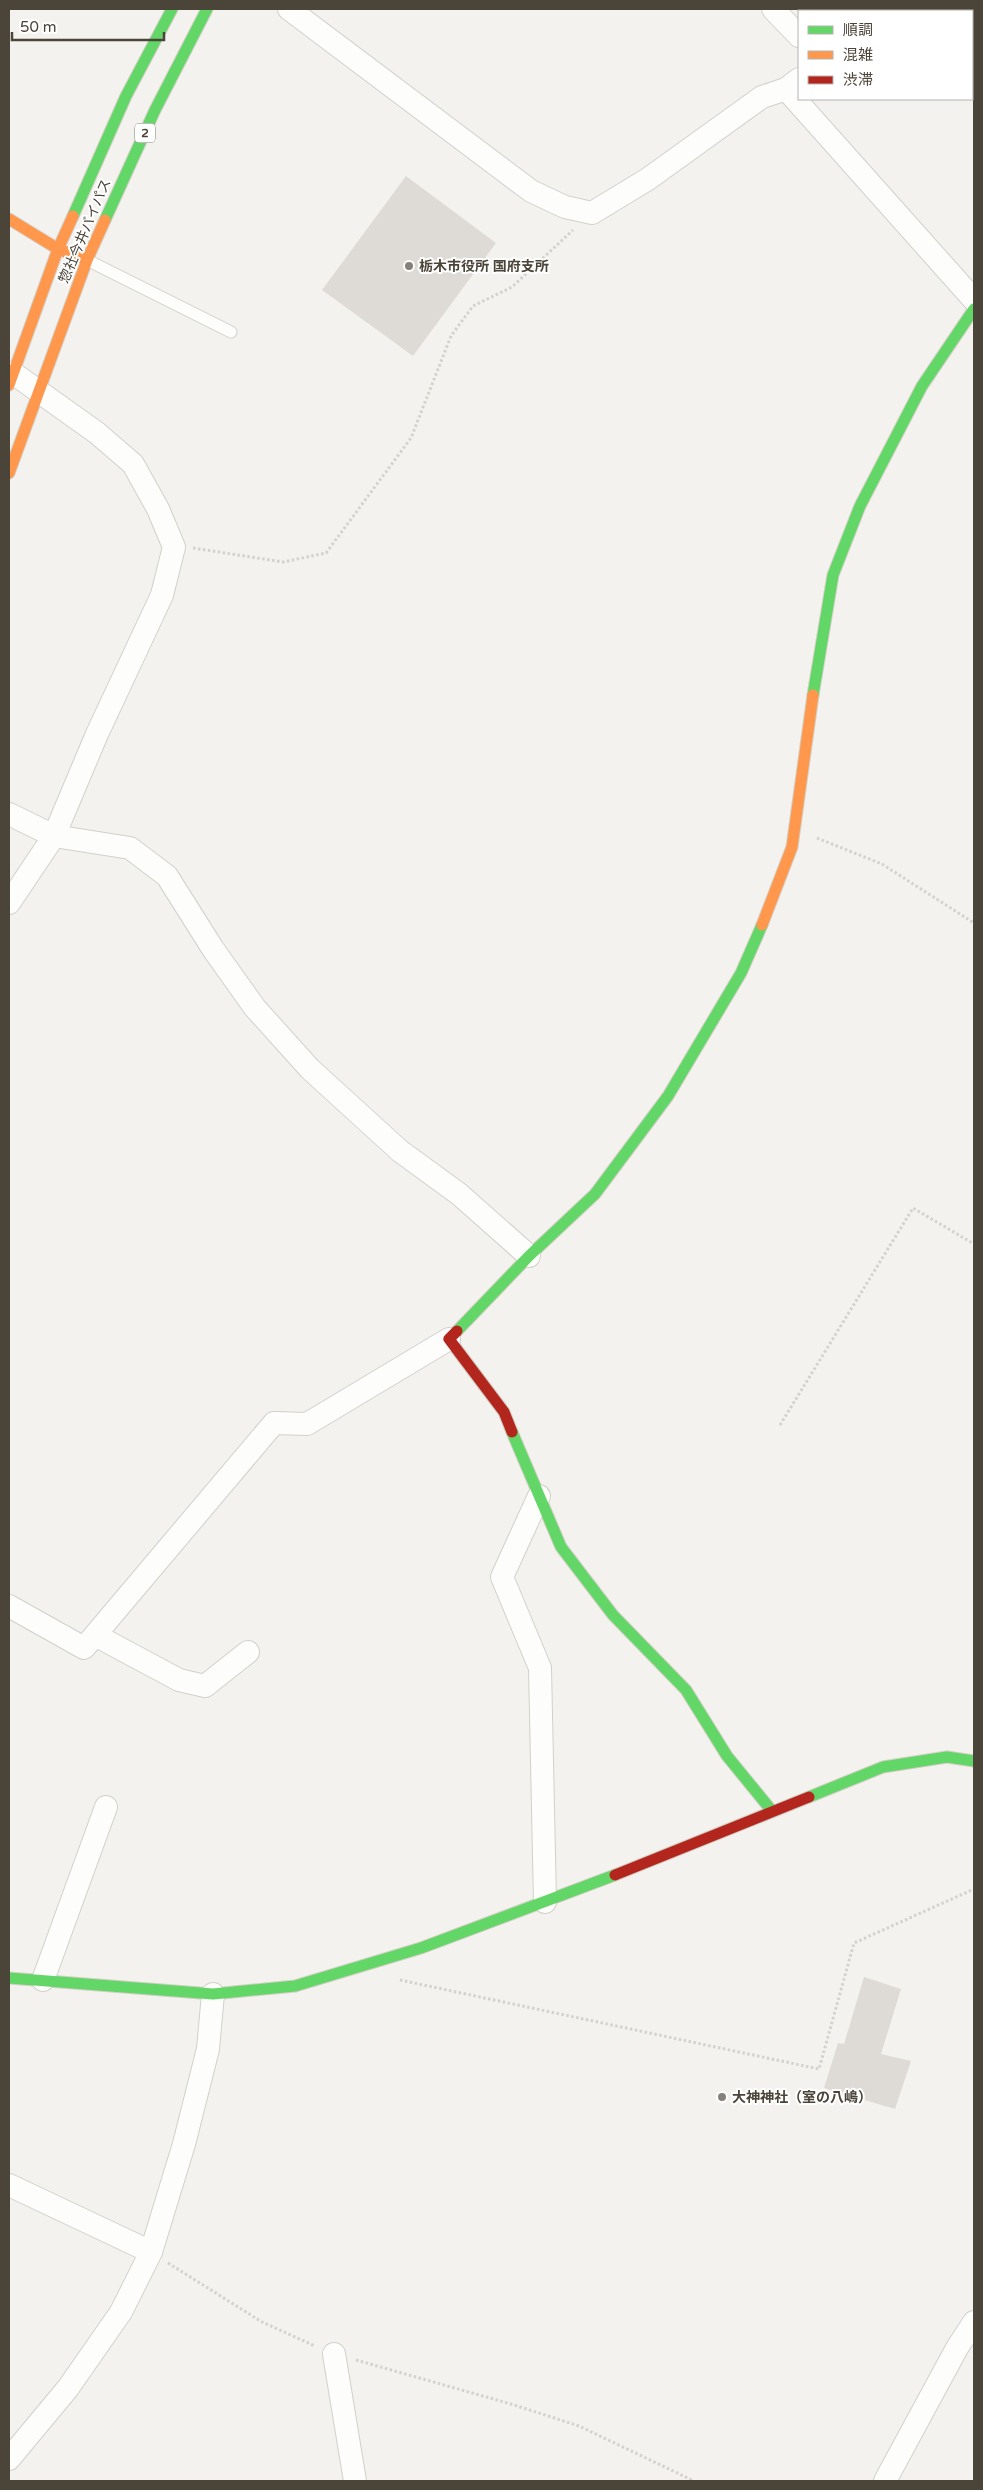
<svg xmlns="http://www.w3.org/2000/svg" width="983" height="2490" font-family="'Varela Round','Noto Sans JP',sans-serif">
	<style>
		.building { fill: #dedbd6 }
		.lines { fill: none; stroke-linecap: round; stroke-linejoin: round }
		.lane-casing { stroke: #d2d0cb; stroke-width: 13 }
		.street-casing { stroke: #d2d0cb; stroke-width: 24 }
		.fast-casing { stroke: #d3cfc5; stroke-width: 13 }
		.slow-casing { stroke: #d3cfc5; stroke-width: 13 }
		.jam-casing { stroke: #d3cfc5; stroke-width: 13 }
		.path { stroke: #d3d2cc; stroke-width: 3; stroke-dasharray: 2.5 2.5; stroke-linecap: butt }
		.lane { stroke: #fdfdfc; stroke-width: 11 }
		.street { stroke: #fdfdfc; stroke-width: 22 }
		.fast { stroke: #63d668; stroke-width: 11 }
		.slow { stroke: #ff974d; stroke-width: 11 }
		.jam { stroke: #b3261e; stroke-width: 11 }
		.poi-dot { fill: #868178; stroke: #fff; stroke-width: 2 }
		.labels { text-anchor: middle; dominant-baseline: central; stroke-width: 4; stroke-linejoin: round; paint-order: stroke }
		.shield { fill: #fff; stroke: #817c74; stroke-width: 1 }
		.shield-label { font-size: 12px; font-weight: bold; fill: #4b4439 }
		.street-label { font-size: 14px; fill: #4b4439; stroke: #fff }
		.poi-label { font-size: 14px; font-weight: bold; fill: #4b4439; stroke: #fff; text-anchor: start }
	</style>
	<rect width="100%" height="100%" fill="#f4f2ee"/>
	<!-- building -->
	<path class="building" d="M406 176 496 243 413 356 322 290Z
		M864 1977 901 1989 881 2054 911 2061 895 2109 824 2088 838 2043 844 2044Z"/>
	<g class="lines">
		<defs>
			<path id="lane" d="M87 260 231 332"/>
			<path id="street" d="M289 9 531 191 565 207 592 213 648 179 762 97 786 89 799 79
				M773 9 799 36
				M875 11 877 9
				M786 89 974 300
				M9 814 54 836 130 848 167 876 213 949 255 1008 310 1069 400 1151 459 1194 529 1256
				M9 903 54 836 97 734 162 595 174 547 158 509 133 464 97 433 13 373
				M539 1496 502 1577 540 1668 545 1902
				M9 1606 84 1648 274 1423 307 1424 449 1339
				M95 1635 179 1680 205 1686 248 1652
				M43 1980 106 1807
				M9 2185 151 2252
				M334 2354 355 2481
				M9 2459 68 2388 121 2312 151 2252 184 2144 208 2049 213 1994
				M885 2481 957 2348 974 2322"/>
			<path id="fast" d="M73 216 126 96 172 9
				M105 220 155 110 207 9
				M813 695 833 575 860 506 922 386 974 309
				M457 1331 529 1256 595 1194 668 1096 741 973 762 925
				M512 1432 561 1547 613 1615 686 1690 727 1756 772 1811
				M809 1797 883 1767 947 1757 974 1761
				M9 1978 213 1994 295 1986 421 1948 615 1875"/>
			<path id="slow" d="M9 219 58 249 87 260
				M9 385 58 249 73 216
				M9 473 87 260 105 220
				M762 925 792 847 813 695"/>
			<path id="jam" d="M457 1331 449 1339 504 1412 512 1432
				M615 1875 809 1797"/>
		</defs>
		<!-- lane casing -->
		<use href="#lane" class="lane-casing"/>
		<!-- street casing -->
		<use href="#street" class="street-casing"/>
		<!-- fast casing -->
		<use href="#fast" class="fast-casing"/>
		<!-- slow casing -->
		<use href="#slow" class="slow-casing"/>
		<!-- jam casing -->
		<use href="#jam" class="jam-casing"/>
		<!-- path -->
		<path class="path" d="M193 548 283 562 326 553 411 438 451 336 473 306 512 287 573 230
			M817 838 882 864 974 923
			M780 1425 913 1208 974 1244
			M400 1980 819 2069 854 1943 974 1889
			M168 2263 262 2322 315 2346
			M356 2360 511 2404 579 2426 694 2481"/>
		<!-- lane -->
		<use href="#lane" class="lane"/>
		<!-- street -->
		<use href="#street" class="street"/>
		<!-- fast -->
		<use href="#fast" class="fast"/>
		<!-- slow -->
		<use href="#slow" class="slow"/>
		<!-- jam -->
		<use href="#jam" class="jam"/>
	</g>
	<!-- markers -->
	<g class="poi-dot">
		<circle cx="409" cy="266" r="5"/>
		<circle cx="722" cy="2097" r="5"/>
	</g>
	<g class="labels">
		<!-- shield labels -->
		<rect class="shield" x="135" y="123.5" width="20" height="19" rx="4"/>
		<g class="shield-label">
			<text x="145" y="133">2</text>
		</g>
		<!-- street labels -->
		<g class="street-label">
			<text transform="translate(85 231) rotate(-67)">惣社今井バイパス</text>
		</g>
		<!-- poi labels -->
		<g class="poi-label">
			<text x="419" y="266">栃木市役所 国府支所</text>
			<text x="732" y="2097">大神神社（室の八嶋）</text>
		</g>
	</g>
	<!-- border -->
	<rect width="983" height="2490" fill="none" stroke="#4b4439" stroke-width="20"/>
	<!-- legend -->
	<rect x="798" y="10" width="175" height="90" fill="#ffffff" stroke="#b7b4b0"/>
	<rect x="808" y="26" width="25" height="8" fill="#63d668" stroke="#b7b4b0"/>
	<text x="843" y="35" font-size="15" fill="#4b4439">順調</text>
	<rect x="808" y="51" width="25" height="8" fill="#ff974d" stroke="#b7b4b0"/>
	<text x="843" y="60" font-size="15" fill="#4b4439">混雑</text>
	<rect x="808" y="76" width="25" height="8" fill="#b3261e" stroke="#b7b4b0"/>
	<text x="843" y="85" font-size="15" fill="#4b4439">渋滞</text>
	<!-- scale -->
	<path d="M12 32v8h152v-8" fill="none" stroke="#4b4439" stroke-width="2.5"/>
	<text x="20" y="32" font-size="15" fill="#4b4439" stroke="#ffffff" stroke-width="4" paint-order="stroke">50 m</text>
</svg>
